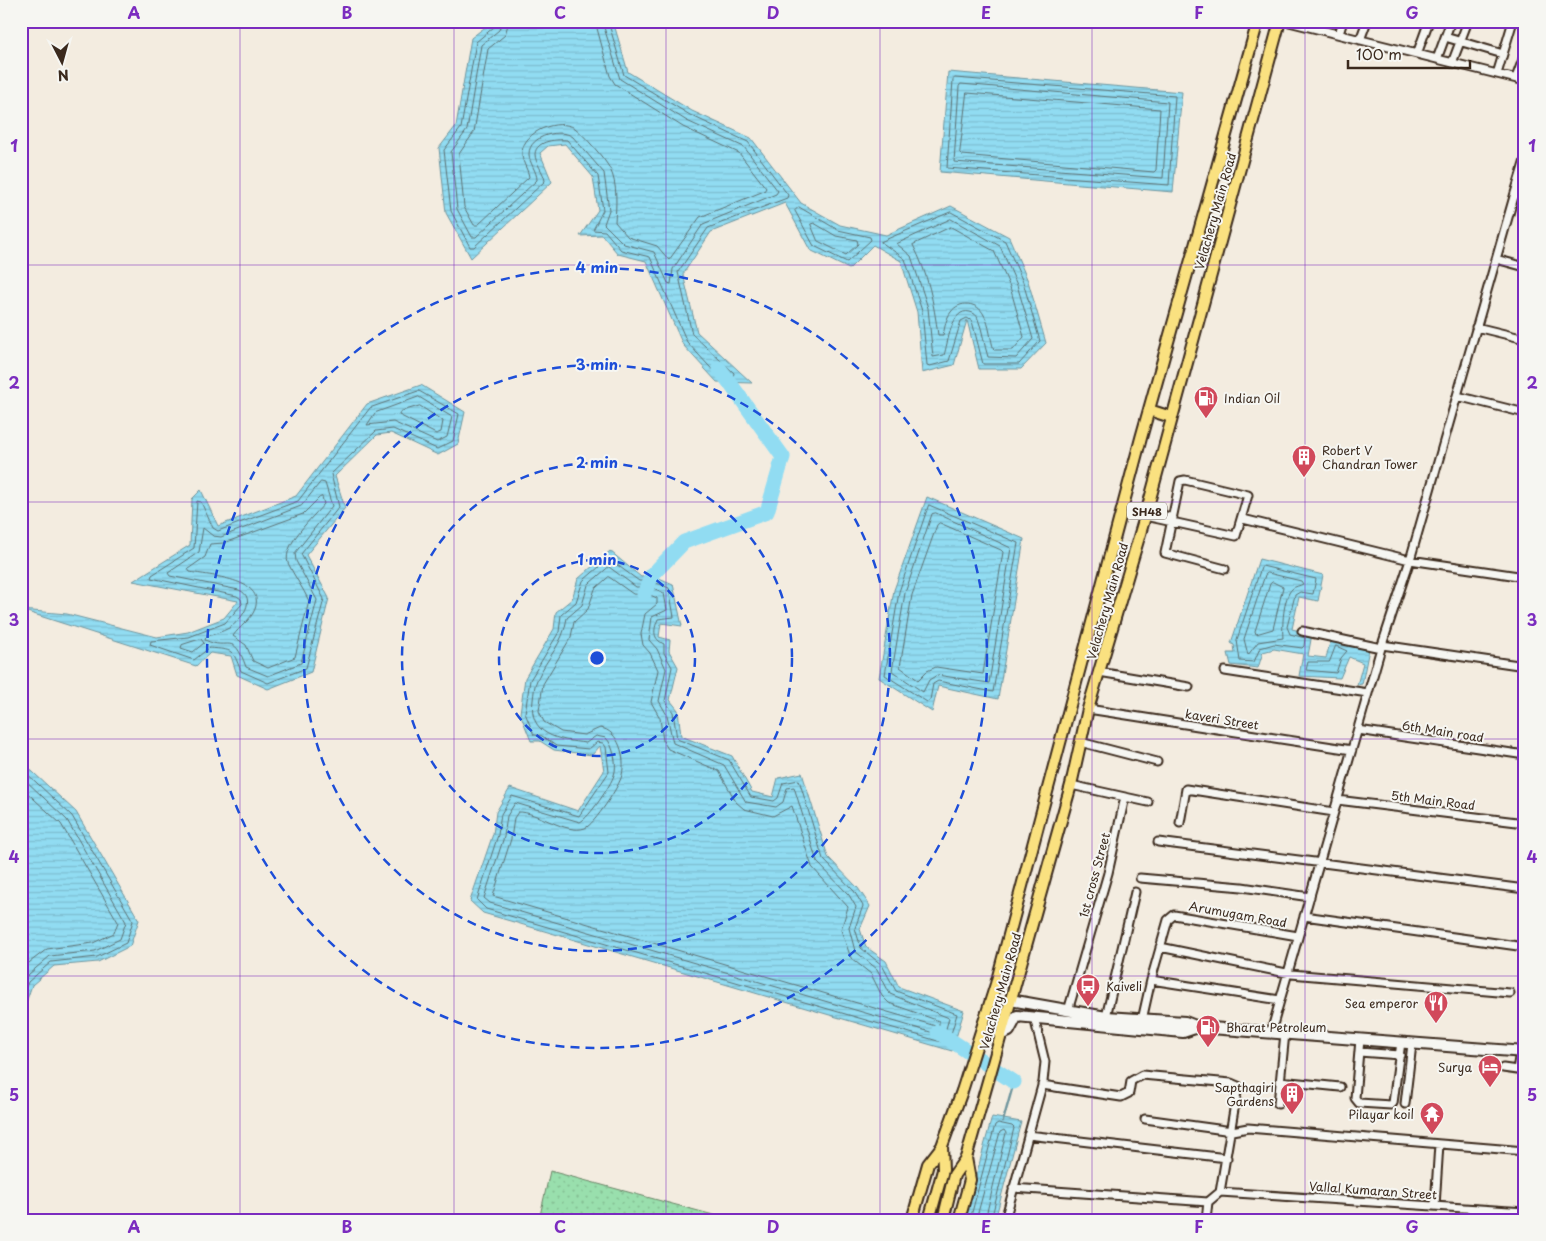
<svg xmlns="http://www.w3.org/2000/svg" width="1546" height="1241" font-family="'Playpen Sans',sans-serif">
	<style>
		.park { fill: url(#park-dots); stroke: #6a8466 }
		.water { fill: url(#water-rules); stroke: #6f959d }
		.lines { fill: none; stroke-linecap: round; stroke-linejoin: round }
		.shore { stroke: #5d7173; stroke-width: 1 }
		.stream { stroke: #6f959d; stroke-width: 2.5 }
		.river { stroke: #91dcf2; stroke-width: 15 }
		.street-casing { stroke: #3b2a1e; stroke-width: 11 }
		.secondary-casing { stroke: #3b2a1e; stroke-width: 14 }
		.primary-casing { stroke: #3b2a1e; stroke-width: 14 }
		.street { stroke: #f6f6f2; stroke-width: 7 }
		.secondary { stroke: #f6f6f2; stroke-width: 10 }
		.primary { stroke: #fae180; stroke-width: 10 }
		.grid { fill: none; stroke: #7b2cbf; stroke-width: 1; stroke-opacity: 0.55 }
		.ring { fill: none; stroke: #1d4ed8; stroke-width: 2.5; stroke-dasharray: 9 6 }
		.labels { text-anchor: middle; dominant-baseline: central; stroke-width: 4; stroke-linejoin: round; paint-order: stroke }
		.shield { fill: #f6f6f2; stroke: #73675e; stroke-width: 1 }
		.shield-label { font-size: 11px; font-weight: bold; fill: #3b2a1e }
		.street-label { font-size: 12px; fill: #3b2a1e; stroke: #f6f6f2 }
		.poi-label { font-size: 12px; fill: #3b2a1e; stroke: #f6f6f2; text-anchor: start }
		.centre { fill: #1d4ed8; stroke: #f6f6f2; stroke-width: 2.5 }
		.ring-label { font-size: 15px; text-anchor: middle; font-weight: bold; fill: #1d4ed8; stroke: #f6f6f2; stroke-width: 4; stroke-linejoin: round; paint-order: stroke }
		.neatline { fill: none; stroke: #7b2cbf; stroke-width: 2 }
		.grid-label { font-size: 16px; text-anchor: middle; font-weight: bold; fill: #7b2cbf }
	</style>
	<defs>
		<pattern id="park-dots" width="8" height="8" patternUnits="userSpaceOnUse" patternTransform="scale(1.25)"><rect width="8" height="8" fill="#99dfad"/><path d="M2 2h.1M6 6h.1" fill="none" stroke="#85c094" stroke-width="1.8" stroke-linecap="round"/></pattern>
		<pattern id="water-rules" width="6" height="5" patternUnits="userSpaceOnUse" patternTransform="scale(1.25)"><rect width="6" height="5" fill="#91dcf2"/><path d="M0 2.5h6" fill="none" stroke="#7ebdcf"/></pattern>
	</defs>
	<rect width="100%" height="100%" fill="#f3ece0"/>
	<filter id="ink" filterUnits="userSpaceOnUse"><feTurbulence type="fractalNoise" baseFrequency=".02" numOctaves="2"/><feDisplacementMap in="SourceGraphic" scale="10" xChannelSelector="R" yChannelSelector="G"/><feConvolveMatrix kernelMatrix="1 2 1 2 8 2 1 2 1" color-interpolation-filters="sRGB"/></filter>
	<g filter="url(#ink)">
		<!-- park -->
		<path class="park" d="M550 1171 732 1220H539Z"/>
		<!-- water -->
		<path class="water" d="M493 21H613L628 72 692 111 751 138 801 203 840 225 886 235 951 206 1009 237 1028 281 1046 343 1021 369H979L967 320 954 365 922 373 917 312 901 261 873 245 849 269 810 250 785 203 711 232 683 274 697 332 752 383 717 382 683 345 646 261 618 254 602 235 580 236 598 210 593 177 565 144 548 146 540 153 552 182 471 258 446 213 439 148 456 126 471 38Z
			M948 72 1182 92 1173 192 940 172Z
			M421 385 465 412 458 444 438 455 391 433 377 435 335 476 345 508 306 555 329 598 311 672 268 689 237 675 231 656 210 653 196 666 21 610 67 614 157 637 188 632 224 618 238 601 133 581 190 545 192 499 201 490 218 526 296 496 367 404Z
			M927 497 1024 539 998 699 938 686 932 712 879 678 894 590Z
			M610 551 641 577 652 575 673 584 682 626 661 623 659 637 670 640 669 651 678 667 670 700 678 710 681 736 732 756 752 792 773 797 778 778 802 773 828 857 858 888 870 906 860 929 866 947 886 961 899 987 964 1011 952 1051 483 913 470 901 493 834 496 812 510 788 578 811 604 771 600 746 592 755 554 750 540 741H531L520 713 525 678 554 629 556 612 572 599 578 579Z
			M1259 559 1323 575 1318 601 1299 597 1292 629 1312 634 1308 656 1326 658 1331 639 1369 649 1362 684 1357 685 1363 663 1349 657 1340 678 1299 676 1303 654 1274 649 1263 652 1258 668 1231 665 1228 653H1235L1234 645 1231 643Z
			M21 761 76 812 139 920 130 946 98 962 54 966 32 985 21 1017Z
			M992 1117 1021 1122 995 1220H964Z"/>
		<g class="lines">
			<!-- shore -->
			<path class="shore" d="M496 21 494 27 476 42 461 128 444 150 451 211 470 247H474L545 181C544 172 535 163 535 154 536 140 558 139 567 140L598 176 603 210 593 230 605 231 621 250 650 257 687 342 719 377H733L734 373 692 334 678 272 708 228 787 198 788 195 748 142 690 115 624 75 608 21
				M502 21 499 30 481 45 467 130 451 152 457 209 472 237H476L537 180C537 171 529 163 529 154 529 135 562 128 573 137L604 173 609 210 604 224 624 244 654 252 668 283 671 284 673 269 703 224 776 194 778 191 744 147 687 121 620 79 602 21
				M509 21 505 35 488 49 474 132 459 154 464 207 474 225H478L529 177C528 169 521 161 522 152 524 131 558 118 575 128 583 134 606 160 610 169 618 184 616 206 615 222L628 237 657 246 669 260 700 217 764 191 766 188 739 153 683 127 615 84 610 76 595 21
				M955 78 1175 96 1169 185 947 168 953 80Z
				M961 84 1168 102 1163 178 954 162 959 87Z
				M967 93 1160 109 1156 170 1154 172 962 155 960 153Z
				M799 207 838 230 870 237 871 240 847 262 814 246 795 211Z
				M951 212 1005 241 1023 282 1040 341 1019 364H983L972 321 967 318 961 321 949 361 930 366 927 365 922 311 905 259 881 242Z
				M951 219 1000 246 1017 285 1033 339 1016 358 988 357C984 345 983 331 978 319 977 315 974 313 970 312 951 307 948 344 944 355L933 357 928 308 911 256 897 244Z
				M811 224 814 223 836 236 857 240 858 244 846 255 818 241Z
				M951 227 994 251 1010 287 1024 337 1013 350H994C990 339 990 325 984 315 978 302 959 300 951 312 946 318 945 327 943 335H938C934 304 928 273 913 245Z
				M419 391 459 414 453 441 437 449 393 429 376 431 331 474 339 507 301 554 324 599 306 668 268 683 241 671C232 649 234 650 209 648L194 660 150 645 151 641 189 637 225 623 242 604 241 599 237 596 151 578 152 575 194 548 197 501 201 502 213 528 218 531 298 501 370 408Z
				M419 397 452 417 447 437 437 442 393 422 367 425 375 413Z
				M420 406 443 421 441 432 436 434 399 415 400 412Z
				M321 482 325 483 332 506 295 553 296 561 317 600 301 663 268 676 246 667C233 630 229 652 205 640L206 637C213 634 222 632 229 628 241 621 258 598 239 590L170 576 168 573 199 552 203 528 213 536 221 537 301 506Z
				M322 497 324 504C313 517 282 545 288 563 294 576 303 588 309 601L295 657 268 668 253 661 246 645 233 636C239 627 251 620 255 609 266 578 208 576 190 572L188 569 205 557 210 544 224 543 303 514 319 498Z
				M929 505 1018 543 993 692 938 681 933 684 930 700 927 702 885 675 899 592Z
				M936 513 1011 548 989 683 937 675 929 680 923 692 892 671 905 593 932 514Z
				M940 523 1001 550 1003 552 983 674 936 667 927 671 918 680 900 667 912 595 937 525Z
				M609 559 639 581H652L669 588 674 617 658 619C653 631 653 639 664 644V653L672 667 665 701 673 712 677 739 729 760 751 797 774 801 778 798 783 783 799 780 823 859 854 891 863 906 855 928 861 948 882 965 896 991 957 1014 948 1044 486 909 477 900 498 835 501 814 512 796 579 816 609 772 606 747 603 743 597 742 589 749 556 746 542 736 534 735 525 713 530 680 559 632 561 615 576 602 583 581Z
				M1262 566 1316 579 1313 594 1300 592 1295 595 1287 627 1290 634 1305 638 1304 646 1302 648 1274 644 1260 648 1254 662 1240 661 1237 640Z
				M609 567 636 587H651L664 593 667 610 652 617 649 640 657 649 666 669 659 701 667 715 673 743 724 765 746 802 776 807 783 802 787 788 794 787 817 862 849 895 856 907 849 928 855 951 877 969 890 994 949 1018 944 1036 490 903 484 898 504 837 507 816 515 803 580 822C589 818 611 785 614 775 618 766 613 744 606 738L596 736 586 743C558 740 528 735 533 700 534 693 534 686 537 680 547 657 563 645 567 618L582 605 588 585Z
				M1268 573 1301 581 1303 584C1300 586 1295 586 1292 589 1283 597 1282 628 1283 638L1258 642 1248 655 1244 639 1265 575Z
				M609 577 633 594 650 595 657 598V604L645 614 641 634 643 645 650 653 658 670 651 702 660 718 663 741 668 749 719 771 736 802 744 809 773 816 792 806 812 867 848 907 841 930 851 958 871 974 882 996 889 1003 939 1021V1027L493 896 511 839 514 818 518 812C537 811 566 835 585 828 594 825 620 785 622 775 626 758 619 730 600 728L584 735 561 732 544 722 539 711 543 684 571 637 574 622 588 609 595 589Z
				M1273 582 1283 587 1273 629 1256 634 1255 631 1270 584Z
				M201 639 204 643 193 652 181 648 182 645Z
				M1336 646 1347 651 1341 658 1336 673 1306 670 1308 662H1329Z
				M21 768 72 816 133 921 126 943 97 957 51 962 28 982 21 999
				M21 776 67 820 126 922 120 939 95 951 50 956 21 981
				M21 787 61 824 118 922 114 933 93 943 47 949 21 969
				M970 1220 995 1125 998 1123 1012 1126 1014 1128 991 1220
				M976 1220 1000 1132 1004 1130 1006 1133 985 1220"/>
			<!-- stream -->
			<path class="stream" d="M1003 1121 1014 1082"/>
			<!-- river -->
			<path class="river" d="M644 594 652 575 684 542 767 512 783 457 719 368
				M938 1032 1014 1082"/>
			<defs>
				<path id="street" d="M1285 21 1525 81
					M1339 34 1343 21
					M1445 37 1503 54
					M1360 40 1367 21
					M1417 54 1429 21
					M1437 59 1451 21
					M1452 63 1468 21
					M1497 74 1513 21
					M1516 78 1525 54
					M1515 193 1525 160
					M1496 259 1525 267
					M1476 327 1525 339
					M1457 396 1525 413
					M1147 510 1173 518
					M1145 516 1236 536 1248 495 1185 480 1180 481 1165 553 1225 569
					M1243 519 1410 560 1525 577
					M1302 631 1381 648
					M1382 645 1525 666
					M1225 671 1368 693
					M1099 672 1189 687
					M1088 709 1352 750
					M1358 730 1525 755
					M1080 742 1157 762
					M1125 797 1148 802
					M1337 800 1525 823
					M1180 823 1186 789 1334 812
					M1158 842 1525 889
					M1140 878 1242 887 1310 897
					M1304 916 1525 947
					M1160 947 1291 974 1510 993
					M1280 1000 1151 980 1168 920 1174 915 1298 936
					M1068 1011 1108 873 1125 797 1071 785
					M1106 1017 1135 892
					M1142 1020 1151 980
					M1271 1032 1381 648 1410 560 1515 193 1525 196
					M1360 1039 1355 1098 1359 1103 1391 1105 1393 1103 1401 1042
					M1359 1052 1400 1055
					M1503 1068 1517 1070 1520 1052
					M1517 1070 1525 1071
					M1280 1081 1340 1087
					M1042 1085 1121 1097 1129 1093 1131 1081 1142 1075 1231 1083 1238 1086 1220 1192 1208 1202 1206 1220
					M1278 1104 1285 1033
					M1405 1104 1412 1044
					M1145 1119 1232 1131 1248 1128 1525 1151
					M1028 1135 1227 1158
					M1013 1188 1208 1202
					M1220 1192 1525 1212
					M1435 1206 1439 1144
					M1005 1220 1043 1082 1045 1062 1034 1017"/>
				<path id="secondary" d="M1010 1000 1106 1017 1185 1022 1198 1027 1525 1052
					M1000 1035 1009 1031 1017 1016 1183 1032 1198 1027"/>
				<path id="primary" d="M1149 410 1171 417
					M912 1220 928 1164 942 1146 962 1091 996 984 1141 438 1258 21
					M929 1220 943 1170 942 1146
					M943 1220 954 1175 966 1158 990 1074 1071 785 1088 709 1147 510 1280 21
					M959 1220 970 1180 966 1158"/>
			</defs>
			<!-- street casing -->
			<use href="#street" class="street-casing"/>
			<!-- secondary casing -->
			<use href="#secondary" class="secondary-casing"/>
			<!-- primary casing -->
			<use href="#primary" class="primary-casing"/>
			<!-- street -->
			<use href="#street" class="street"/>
			<!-- secondary -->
			<use href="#secondary" class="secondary"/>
			<!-- primary -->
			<use href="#primary" class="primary"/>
		</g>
	</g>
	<!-- grid -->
	<path class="grid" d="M240 21V1220M454 21V1220M666 21V1220M880 21V1220M1092 21V1220M1305 21V1220M21 265H1525M21 502H1525M21 739H1525M21 976H1525"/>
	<!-- distance rings -->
	<g class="ring">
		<circle cx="597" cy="658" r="98"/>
		<circle cx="597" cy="658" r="195"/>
		<circle cx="597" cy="658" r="293"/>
		<circle cx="597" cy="658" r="390"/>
	</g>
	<!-- icons -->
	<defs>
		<symbol id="fuel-pin" viewBox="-11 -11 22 30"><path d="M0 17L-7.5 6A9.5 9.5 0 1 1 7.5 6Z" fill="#d1495b" stroke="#f6f6f2"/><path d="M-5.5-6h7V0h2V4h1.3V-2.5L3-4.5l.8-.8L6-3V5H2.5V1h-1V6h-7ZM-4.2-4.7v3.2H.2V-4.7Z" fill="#fff"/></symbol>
		<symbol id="building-pin" viewBox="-11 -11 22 30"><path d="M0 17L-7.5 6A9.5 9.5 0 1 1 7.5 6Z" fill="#d1495b" stroke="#f6f6f2"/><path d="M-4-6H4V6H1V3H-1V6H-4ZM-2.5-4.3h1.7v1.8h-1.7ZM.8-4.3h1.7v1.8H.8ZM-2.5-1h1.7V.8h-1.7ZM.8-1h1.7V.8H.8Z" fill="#fff"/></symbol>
		<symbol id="bus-pin" viewBox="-11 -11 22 30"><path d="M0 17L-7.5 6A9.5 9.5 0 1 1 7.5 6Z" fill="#d1495b" stroke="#f6f6f2"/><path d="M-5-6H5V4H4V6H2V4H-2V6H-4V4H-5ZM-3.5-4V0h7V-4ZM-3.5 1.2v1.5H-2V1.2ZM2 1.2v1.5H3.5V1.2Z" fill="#fff"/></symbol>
		<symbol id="restaurant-pin" viewBox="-11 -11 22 30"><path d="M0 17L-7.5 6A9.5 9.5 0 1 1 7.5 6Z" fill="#d1495b" stroke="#f6f6f2"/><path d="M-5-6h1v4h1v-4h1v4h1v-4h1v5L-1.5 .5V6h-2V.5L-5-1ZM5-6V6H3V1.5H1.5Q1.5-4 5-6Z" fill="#fff"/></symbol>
		<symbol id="hotel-pin" viewBox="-11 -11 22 30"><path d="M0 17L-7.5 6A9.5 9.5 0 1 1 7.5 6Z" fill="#d1495b" stroke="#f6f6f2"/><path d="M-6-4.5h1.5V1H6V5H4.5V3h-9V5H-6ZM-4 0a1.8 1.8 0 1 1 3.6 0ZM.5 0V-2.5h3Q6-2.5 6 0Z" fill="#fff"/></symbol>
		<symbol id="temple-pin" viewBox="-11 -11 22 30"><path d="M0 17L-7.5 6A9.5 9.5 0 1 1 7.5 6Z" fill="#d1495b" stroke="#f6f6f2"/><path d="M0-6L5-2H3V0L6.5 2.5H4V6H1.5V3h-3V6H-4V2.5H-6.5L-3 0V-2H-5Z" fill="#fff"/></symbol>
	</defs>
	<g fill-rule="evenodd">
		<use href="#fuel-pin" x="1192" y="384" width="28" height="38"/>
		<use href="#building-pin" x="1290" y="443" width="28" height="38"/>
		<use href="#bus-pin" x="1074" y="972" width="28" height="38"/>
		<use href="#restaurant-pin" x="1422" y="989" width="28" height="38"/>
		<use href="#fuel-pin" x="1194" y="1013" width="28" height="38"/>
		<use href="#hotel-pin" x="1476" y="1053" width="28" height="38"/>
		<use href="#building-pin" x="1278" y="1080" width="28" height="38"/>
		<use href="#temple-pin" x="1418" y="1100" width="28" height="38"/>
	</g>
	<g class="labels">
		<!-- shield labels -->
		<rect class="shield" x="1127" y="502.5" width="40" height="17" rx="4"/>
		<g class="shield-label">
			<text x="1147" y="511">SH48</text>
		</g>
		<!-- street labels -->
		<g class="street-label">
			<text transform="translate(1215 211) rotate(-74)">Velachery Main Road</text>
			<text transform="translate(1107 601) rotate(-74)">Velachery Main Road</text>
			<text transform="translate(1222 719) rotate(9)">kaveri Street</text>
			<text transform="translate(1443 731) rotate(9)">6th Main road</text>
			<text transform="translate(1433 800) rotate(7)">5th Main Road</text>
			<text transform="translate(1094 875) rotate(-75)">1st cross Street</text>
			<text transform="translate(1238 914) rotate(10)">Arumugam Road</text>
			<text transform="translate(1000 991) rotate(-74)">Velachery Main Road</text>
			<text transform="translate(1373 1190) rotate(4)">Vallal Kumaran Street</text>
		</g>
		<!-- poi labels -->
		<g class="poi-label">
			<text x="1224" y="398">Indian Oil</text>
			<text x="1322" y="450">Robert V<tspan x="1322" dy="14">Chandran Tower</tspan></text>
			<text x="1106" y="986">Kaiveli</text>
			<text x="1418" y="1003" text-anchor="end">Sea emperor</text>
			<text x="1226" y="1027">Bharat Petroleum</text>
			<text x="1472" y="1067" text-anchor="end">Surya</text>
			<text x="1274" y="1087" text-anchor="end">Sapthagiri<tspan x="1274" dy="14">Gardens</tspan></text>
			<text x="1414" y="1114" text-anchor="end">Pilayar koil</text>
		</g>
	</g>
	<circle cx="597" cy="658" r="8" class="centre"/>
	<g class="ring-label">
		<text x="597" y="273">4 min</text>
		<text x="597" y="370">3 min</text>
		<text x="597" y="468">2 min</text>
		<text x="597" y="565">1 min</text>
	</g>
	<!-- margin -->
	<rect width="1546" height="1241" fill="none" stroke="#f6f6f2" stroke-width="55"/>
	<!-- north arrow -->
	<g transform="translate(62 62) rotate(174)" stroke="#f6f6f2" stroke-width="4" paint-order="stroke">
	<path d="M0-4L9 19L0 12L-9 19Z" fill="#3b2a1e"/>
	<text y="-8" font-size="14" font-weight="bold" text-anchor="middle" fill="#3b2a1e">N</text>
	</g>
	<!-- scale -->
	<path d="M1348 60v8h122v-8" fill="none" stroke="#3b2a1e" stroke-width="2.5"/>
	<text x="1356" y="60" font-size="15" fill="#3b2a1e" stroke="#f6f6f2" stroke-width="4" paint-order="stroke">100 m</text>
	<rect x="28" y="28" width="1490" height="1186" class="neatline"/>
	<g class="grid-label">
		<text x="134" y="19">A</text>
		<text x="347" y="19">B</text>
		<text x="560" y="19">C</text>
		<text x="773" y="19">D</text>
		<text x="986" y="19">E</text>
		<text x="1199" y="19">F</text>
		<text x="1412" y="19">G</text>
		<text x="14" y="152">1</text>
		<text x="1532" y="152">1</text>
		<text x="14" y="389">2</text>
		<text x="1532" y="389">2</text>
		<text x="14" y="626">3</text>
		<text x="1532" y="626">3</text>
		<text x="14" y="863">4</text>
		<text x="1532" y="863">4</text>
		<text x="14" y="1101">5</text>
		<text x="1532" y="1101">5</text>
		<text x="134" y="1233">A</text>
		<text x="347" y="1233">B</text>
		<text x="560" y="1233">C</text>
		<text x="773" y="1233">D</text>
		<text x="986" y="1233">E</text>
		<text x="1199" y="1233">F</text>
		<text x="1412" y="1233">G</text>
	</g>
</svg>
